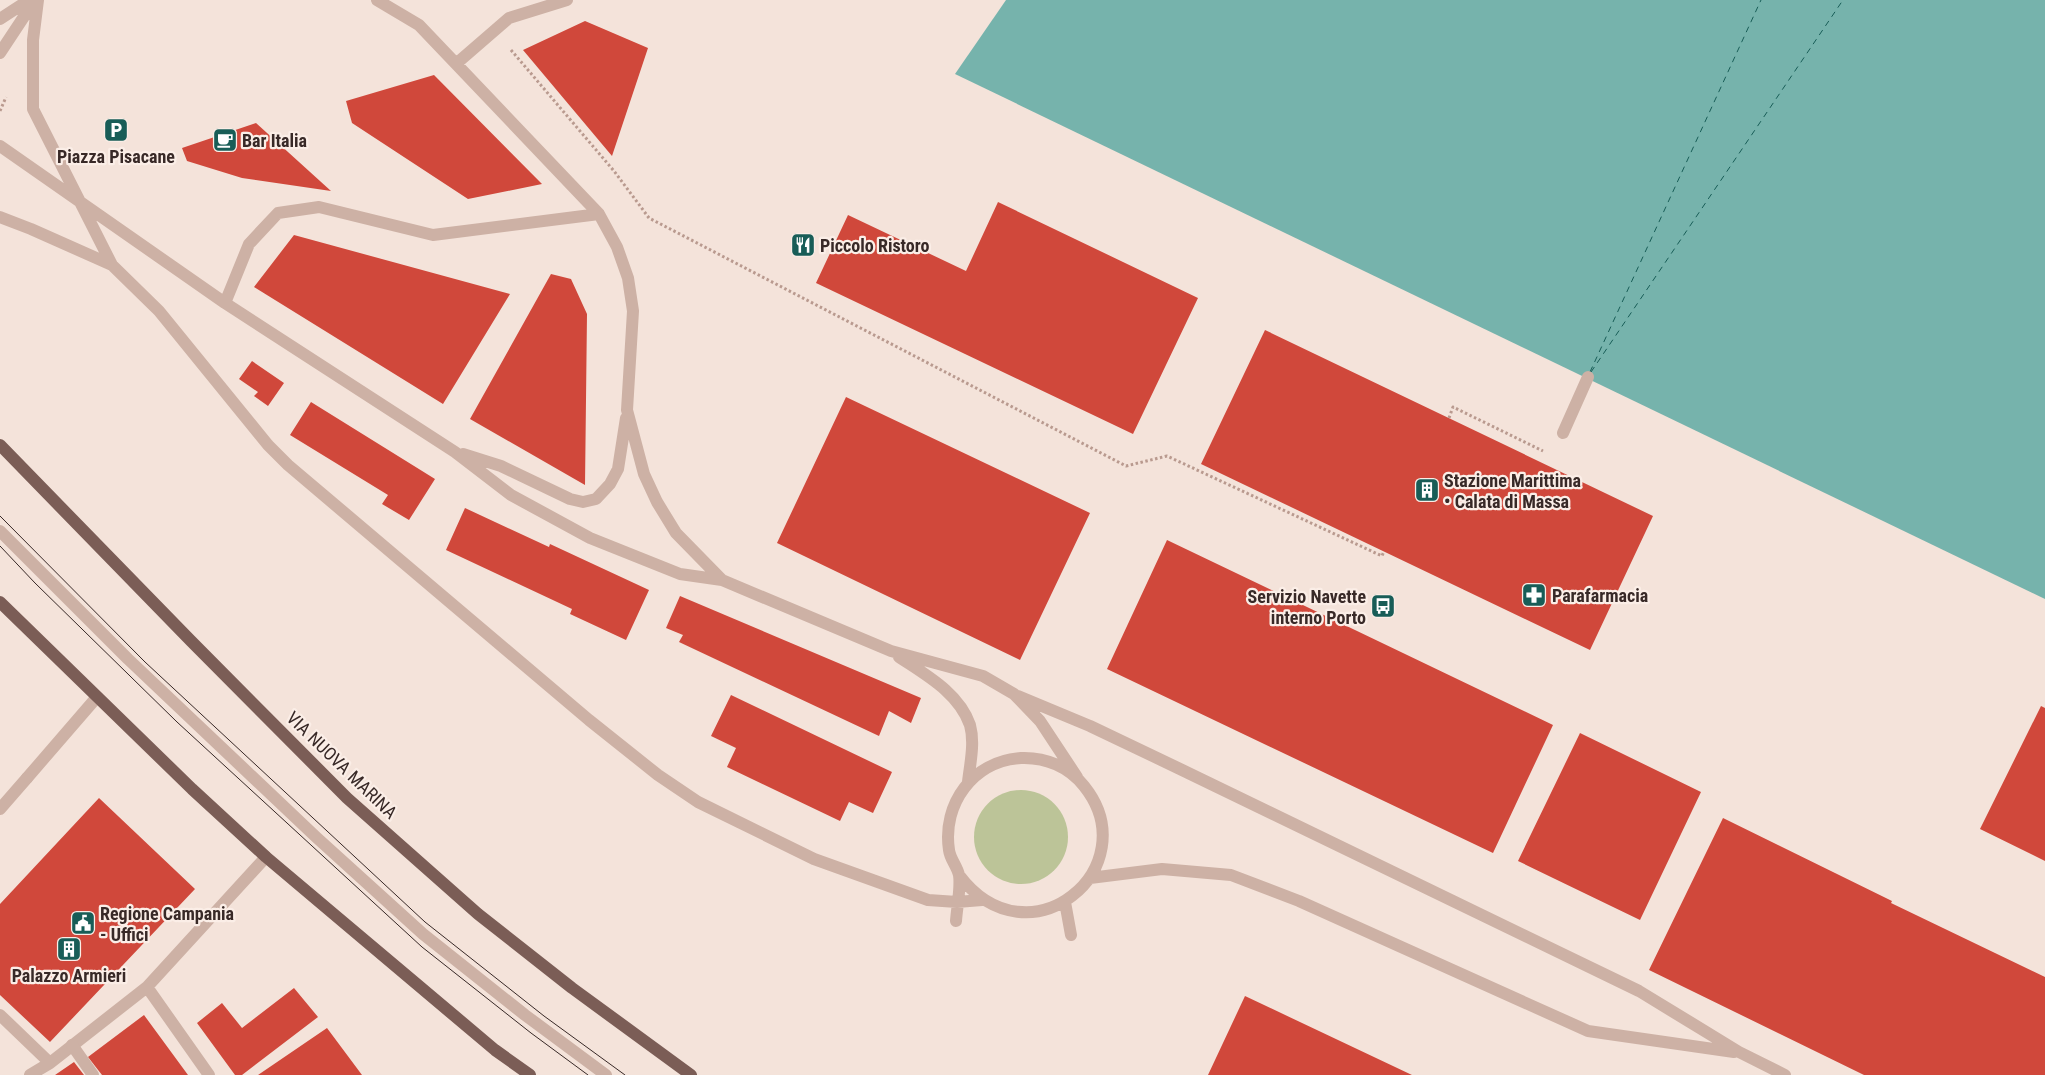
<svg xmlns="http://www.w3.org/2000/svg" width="2045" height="1075" font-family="'Roboto Condensed',sans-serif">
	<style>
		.green { fill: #bcc498 }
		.water { fill: #76b3ac }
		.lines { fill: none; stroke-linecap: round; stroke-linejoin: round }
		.ferry { stroke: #185d57; stroke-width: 1; stroke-dasharray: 6 5; stroke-linecap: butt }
		.building { fill: #d0483b }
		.path { stroke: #b99a8f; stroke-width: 3; stroke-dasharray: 2.5 2.5; stroke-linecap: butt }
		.lane { stroke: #cdb1a5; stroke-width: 12 }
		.street { stroke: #cdb1a5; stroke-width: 12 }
		.primary { stroke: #7b5d56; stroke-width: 12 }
		.tram { stroke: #382927; stroke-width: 1 }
		.labels { text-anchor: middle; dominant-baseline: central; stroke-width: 4.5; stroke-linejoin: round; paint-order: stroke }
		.poi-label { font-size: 18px; font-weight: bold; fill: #382927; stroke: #fbeee7; text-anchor: start }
		.street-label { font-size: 18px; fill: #382927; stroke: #fbeee7 }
	</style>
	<rect width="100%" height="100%" fill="#f4e3da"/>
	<!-- green -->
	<path class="green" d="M974 837a47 47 0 1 1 94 0a47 47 0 1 1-94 0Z"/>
	<!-- water -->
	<path class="water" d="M1006 0H2045V599L955 74Z"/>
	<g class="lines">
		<!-- ferry -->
		<path class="ferry" d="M1590 372 1761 0
			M1591 372 1843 0"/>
	</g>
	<!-- building -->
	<path class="building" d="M585 21 648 48 612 156 523 50Z
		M434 75 542 184 468 199 352 123 346 101Z
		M256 123 331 191 242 178 187 161 182 148Z
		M998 202 1198 298 1133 434 816 283 848 215 966 271Z
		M294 235 510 294 443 404 254 287Z
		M551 274 571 279 587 314 585 485 470 419Z
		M1265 330 1653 516 1590 650 1201 464Z
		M252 361 284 383 268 406 254 396 258 392 239 379Z
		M846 397 1090 513 1020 660 777 543Z
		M311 402 435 479 409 520 382 504 388 495 290 435Z
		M465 508 549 547 550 544 649 590 626 640 570 614 572 609 446 550Z
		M1167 540 1553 725 1493 853 1107 669Z
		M680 596 921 698 911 723 889 711 879 736 679 642 683 635 666 628Z
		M731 695 892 772 873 813 849 802 840 821 727 767 736 748 711 736Z
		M2041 706 2045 708V861L1980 829Z
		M1580 733 1701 792 1640 920 1518 861Z
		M99 798 195 889 50 1042 0 995V904Z
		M1723 818 1892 901 1891 903 2045 977V1075H1864L1649 970Z
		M294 988 318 1017 242 1075H235L197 1023 222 1003 242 1028Z
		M1245 996 1412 1075H1208Z
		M144 1015 188 1075H102L88 1057Z
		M327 1028 362 1075H258Z
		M74 1062 84 1075H55Z"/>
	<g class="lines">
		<!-- path -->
		<path class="path" d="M511 50 614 171 649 218 1126 466 1167 456 1382 556 1384 551
			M0 111 6 97
			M1449 418 1453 407 1543 451"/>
		<!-- lane -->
		<path class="lane" d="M38 0 33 40V109L112 265 159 311 268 445 288 465 589 720 658 775 698 802 814 859 928 900 957 902 982 900
			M377 0 419 25 599 214 617 247 628 278 633 311 627 410 644 474 657 502 676 533 722 580
			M0 19 29 0
			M0 53 35 0
			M457 63 509 18 567 0
			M0 146 225 303 455 452 511 495 590 538 680 574 722 580 891 651 983 676 1014 694 1040 721 1077 777
			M0 217 31 229 112 265
			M225 303 249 244 278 213 319 207 433 235 599 214
			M1563 433 1588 377
			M463 454 501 466 570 499 583 502 596 499 610 484 618 469 626 418
			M0 531 128 659 316 837 423 934 525 1015 606 1075
			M899 657C926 675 959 693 970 725 975 743 970 764 968 782
			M1018 696 1090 726 1180 769 1639 991 1739 1052 1785 1075
			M27 778 97 697
			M1090 878 1162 869 1231 875 1299 901 1588 1031 1734 1052
			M1065 902 1071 935
			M956 921C957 907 961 887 959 875 957 866 950 859 949 850 942 804 973 761 1021 758 1046 757 1069 767 1084 786 1149 867 1029 968 959 875
			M147 987 209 1075
			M0 1015 50 1063
			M30 1075 50 1063 147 987 266 857"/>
		<!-- street -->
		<path class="street" d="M0 809 27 778
			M72 1045 93 1075"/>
		<!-- primary -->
		<path class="primary" d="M0 445 191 641 347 798 478 914 572 988 691 1075
			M0 602 192 789 266 857 495 1050 530 1075"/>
		<!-- tram -->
		<path class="tram" d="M0 516 145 662 425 922 544 1016 625 1075
			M0 546 35 583 177 722 422 947 531 1033 588 1075"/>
	</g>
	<!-- icons -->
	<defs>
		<symbol id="parking-square" viewBox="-11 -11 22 22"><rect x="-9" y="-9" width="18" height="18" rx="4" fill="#185d57" stroke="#fbeee7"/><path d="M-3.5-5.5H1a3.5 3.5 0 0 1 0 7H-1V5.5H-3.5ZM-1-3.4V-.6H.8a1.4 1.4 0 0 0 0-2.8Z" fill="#fff"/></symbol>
		<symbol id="cafe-square" viewBox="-11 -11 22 22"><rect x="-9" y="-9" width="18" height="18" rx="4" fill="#185d57" stroke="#fbeee7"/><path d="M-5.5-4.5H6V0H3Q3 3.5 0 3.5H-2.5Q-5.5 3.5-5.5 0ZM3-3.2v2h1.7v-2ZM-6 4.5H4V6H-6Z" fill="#fff"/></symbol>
		<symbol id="restaurant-square" viewBox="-11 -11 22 22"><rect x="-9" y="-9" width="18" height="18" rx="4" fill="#185d57" stroke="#fbeee7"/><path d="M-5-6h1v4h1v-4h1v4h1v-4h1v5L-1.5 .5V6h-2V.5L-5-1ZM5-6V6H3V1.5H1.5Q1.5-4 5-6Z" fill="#fff"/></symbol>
		<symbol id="building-square" viewBox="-11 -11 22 22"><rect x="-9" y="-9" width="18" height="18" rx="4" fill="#185d57" stroke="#fbeee7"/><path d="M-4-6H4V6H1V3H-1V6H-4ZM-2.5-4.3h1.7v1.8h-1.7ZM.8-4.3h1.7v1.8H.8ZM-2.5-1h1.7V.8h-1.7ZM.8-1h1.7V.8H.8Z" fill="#fff"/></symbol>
		<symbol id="pharmacy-square" viewBox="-11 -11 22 22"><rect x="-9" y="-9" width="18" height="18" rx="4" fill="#185d57" stroke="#fbeee7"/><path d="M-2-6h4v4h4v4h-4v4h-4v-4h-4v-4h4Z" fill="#fff"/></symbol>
		<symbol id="bus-square" viewBox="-11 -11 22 22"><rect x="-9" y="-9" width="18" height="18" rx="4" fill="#185d57" stroke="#fbeee7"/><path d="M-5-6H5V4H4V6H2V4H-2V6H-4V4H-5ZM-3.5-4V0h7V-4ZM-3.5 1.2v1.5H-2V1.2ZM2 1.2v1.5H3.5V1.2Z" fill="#fff"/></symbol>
		<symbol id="civic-square" viewBox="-11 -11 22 22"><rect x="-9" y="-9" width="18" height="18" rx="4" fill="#185d57" stroke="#fbeee7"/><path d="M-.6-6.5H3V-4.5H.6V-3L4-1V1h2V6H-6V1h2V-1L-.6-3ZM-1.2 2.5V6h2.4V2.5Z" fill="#fff"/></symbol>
	</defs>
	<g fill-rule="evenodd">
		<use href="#parking-square" x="102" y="116" width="28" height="28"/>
		<use href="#cafe-square" x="211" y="126" width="28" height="28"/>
		<use href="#restaurant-square" x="789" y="231" width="28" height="28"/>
		<use href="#building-square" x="1413" y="476" width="28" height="28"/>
		<use href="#pharmacy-square" x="1520" y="581" width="28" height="28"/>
		<use href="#bus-square" x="1369" y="592" width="28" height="28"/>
		<use href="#civic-square" x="69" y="909" width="28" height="28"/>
		<use href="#building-square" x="55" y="935" width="28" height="28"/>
	</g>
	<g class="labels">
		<!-- poi labels -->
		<g class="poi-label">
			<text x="242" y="140">Bar Italia</text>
			<text x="116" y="156" text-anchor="middle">Piazza Pisacane</text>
			<text x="820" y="245">Piccolo Ristoro</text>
			<text x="1444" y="480">Stazione Marittima<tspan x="1444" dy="21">• Calata di Massa</tspan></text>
			<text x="1552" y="595">Parafarmacia</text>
			<text x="1366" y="596" text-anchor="end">Servizio Navette<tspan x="1366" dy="21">interno Porto</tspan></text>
			<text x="100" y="913">Regione Campania<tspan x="100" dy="21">- Uffici</tspan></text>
			<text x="69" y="975" text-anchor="middle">Palazzo Armieri</text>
		</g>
		<!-- street labels -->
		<g class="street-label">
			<text transform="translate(342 765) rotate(44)">VIA NUOVA MARINA</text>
		</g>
	</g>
</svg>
